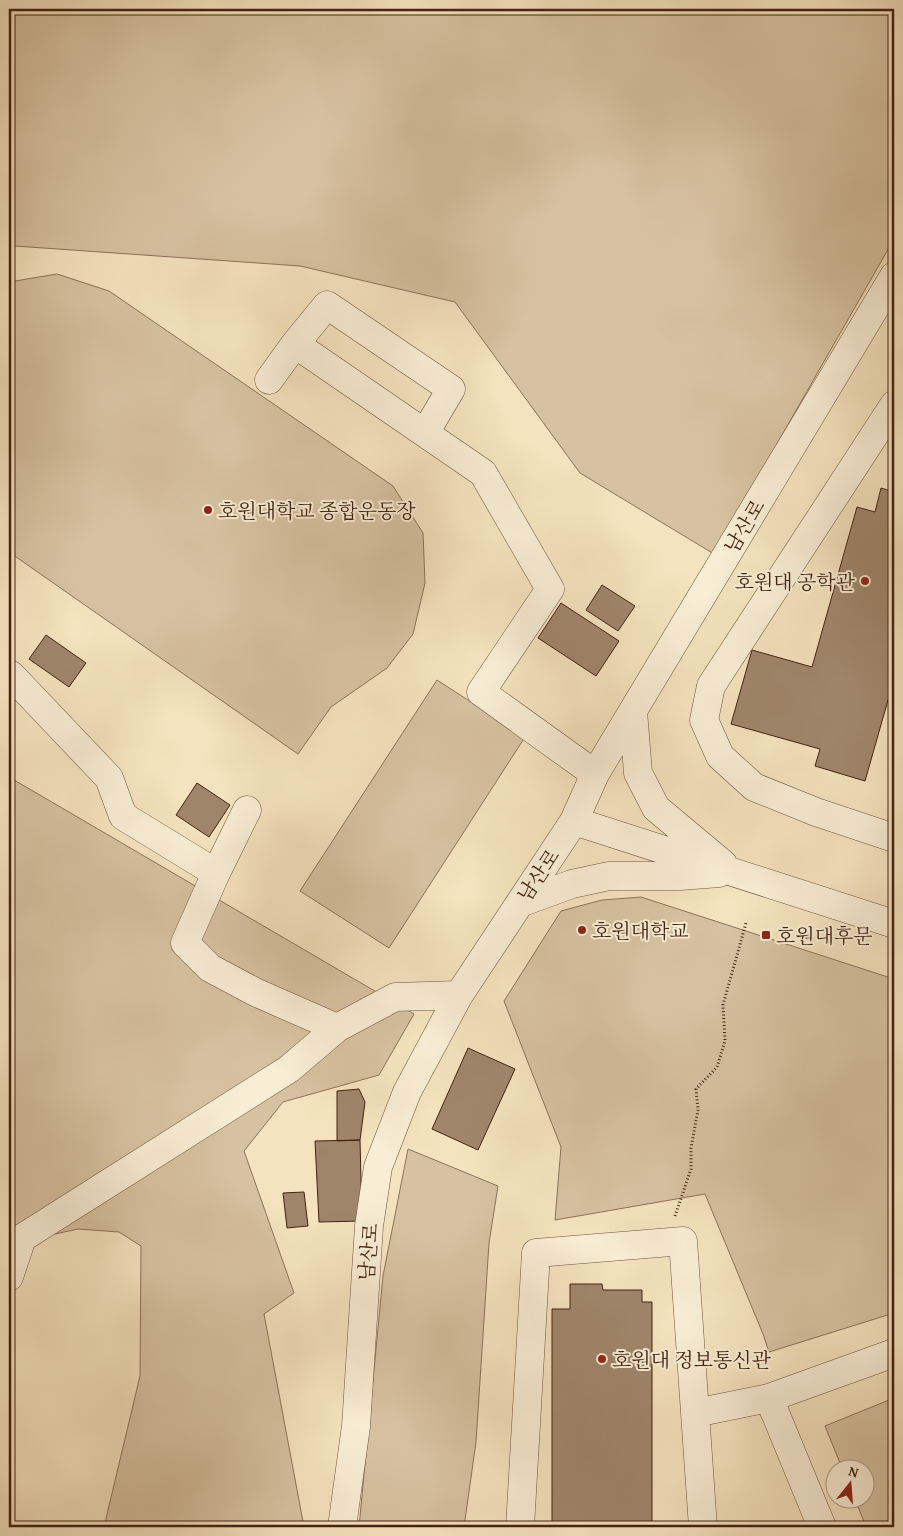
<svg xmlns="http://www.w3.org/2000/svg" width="903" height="1536" font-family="'Gentium Book Plus','Noto Serif KR',serif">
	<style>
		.green { fill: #d6c2a1; stroke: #8c725a }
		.building { fill: #9f866b; stroke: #432212 }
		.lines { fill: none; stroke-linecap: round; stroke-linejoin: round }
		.minor-casing { stroke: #6f523d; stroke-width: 29 }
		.path { stroke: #432212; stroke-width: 3; stroke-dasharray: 1 2.5; stroke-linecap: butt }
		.minor { stroke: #f8edd5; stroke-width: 28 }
		.poi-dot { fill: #8f2418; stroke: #f8edd5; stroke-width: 2 }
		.labels { text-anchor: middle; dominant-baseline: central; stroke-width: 4; stroke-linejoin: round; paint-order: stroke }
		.poi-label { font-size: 20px; fill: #432212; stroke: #f8edd5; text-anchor: start }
		.street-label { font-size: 20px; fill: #432212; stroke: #f8edd5 }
	</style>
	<rect width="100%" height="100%" fill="#f4e3be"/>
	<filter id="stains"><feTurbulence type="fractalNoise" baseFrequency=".004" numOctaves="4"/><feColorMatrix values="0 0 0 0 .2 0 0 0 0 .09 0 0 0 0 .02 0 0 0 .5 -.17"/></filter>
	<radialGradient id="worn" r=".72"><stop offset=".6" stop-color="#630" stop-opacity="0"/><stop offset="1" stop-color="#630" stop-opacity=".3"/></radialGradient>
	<!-- green -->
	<path class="green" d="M9 9H894V239L714 554 580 473 455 302 300 266 15 246 9 248Z
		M57 274 109 291 393 486 423 533 425 583 413 634 387 668 331 707 298 754 9 552V282Z
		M437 680 525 737 389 948 300 891Z
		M9 777 414 1014 379 1075 283 1102 244 1151 294 1293 264 1314 304 1527H104L140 1376 141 1246 119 1232 78 1229 9 1244Z
		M641 897 894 979V1313L769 1352 763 1334 705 1194 555 1220 561 1147 504 1001 561 911 602 900Z
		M408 1149 498 1186 489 1243 476 1442 464 1527H359L383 1276Z
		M894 1398V1527H866L855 1499 866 1498V1468H842L825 1426Z"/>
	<!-- building -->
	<path class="building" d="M881 488 894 492V679L865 781 815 766 820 749 731 724 752 650 812 667 857 507 875 512Z
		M602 585 635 606 618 631 586 610Z
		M561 603 619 641 596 676 538 638Z
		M46 635 86 663 69 687 29 659Z
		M197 783 230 805 209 837 176 815Z
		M468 1048 515 1069 478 1150 432 1129Z
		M359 1089 365 1102 360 1140 337 1141V1091Z
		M360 1140 362 1221 319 1222 315 1141Z
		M304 1192 308 1226 287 1228 283 1193Z
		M570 1284H602L603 1290H642V1302H652V1527H552V1309H570Z"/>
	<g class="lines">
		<defs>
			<path id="minor" d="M295 344 483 473 550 589 481 692 595 774
				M269 380 295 344 327 305 451 389 425 433
				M894 405 711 686 704 720 720 756 754 787 816 812 894 838
				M11 675 109 778 123 816 216 873 185 943 210 968 255 992 337 1028 395 997 459 995
				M633 711 638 773 656 808 723 864
				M574 821 894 924
				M216 873 247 810
				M520 903 572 884 609 876H680L719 873
				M9 1277 22 1238 289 1069 337 1028
				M769 1398 822 1527
				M695 1413 769 1398 894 1353
				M342 1527 356 1426 369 1226 378 1167 407 1092 459 995 574 821 595 774 894 276
				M520 1527 536 1253 683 1241 703 1527"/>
		</defs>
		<!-- minor casing -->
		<use href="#minor" class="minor-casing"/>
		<!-- path -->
		<path class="path" d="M675 1216 691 1169V1148L698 1110 696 1089 717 1067 725 1041 723 1005 746 923"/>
		<!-- minor -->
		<use href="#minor" class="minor"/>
	</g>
	<!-- markers -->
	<g class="poi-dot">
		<circle cx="208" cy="510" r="5"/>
		<circle cx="865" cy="581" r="5"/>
		<circle cx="582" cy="930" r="5"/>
		<rect x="761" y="930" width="10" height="10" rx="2.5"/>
		<circle cx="602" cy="1359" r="5"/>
	</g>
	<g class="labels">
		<!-- poi labels -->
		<g class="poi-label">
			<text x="218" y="510">호원대학교 종합운동장</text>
			<text x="855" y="581" text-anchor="end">호원대 공학관</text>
			<text x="592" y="930">호원대학교</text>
			<text x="776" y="935">호원대후문</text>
			<text x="612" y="1359">호원대 정보통신관</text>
		</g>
		<!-- street labels -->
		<g class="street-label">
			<text transform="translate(744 526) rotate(-59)">남산로</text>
			<text transform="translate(538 875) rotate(-56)">남산로</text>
			<text transform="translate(368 1252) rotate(-85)">남산로</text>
		</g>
	</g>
	<!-- margin -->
	<rect width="903" height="1536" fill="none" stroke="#f4e3be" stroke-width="30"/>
	<rect x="10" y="10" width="883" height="1516" fill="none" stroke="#432212" stroke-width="2.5"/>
	<rect x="15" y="15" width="873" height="1506" fill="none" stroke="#432212"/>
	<!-- north arrow -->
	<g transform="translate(850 1484) rotate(17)"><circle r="24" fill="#f8edd5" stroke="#b09c87"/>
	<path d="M0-4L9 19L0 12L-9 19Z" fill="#8f2418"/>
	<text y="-8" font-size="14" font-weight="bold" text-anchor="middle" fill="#432212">N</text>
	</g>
	<rect width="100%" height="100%" filter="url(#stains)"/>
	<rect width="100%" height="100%" fill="url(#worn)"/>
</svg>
